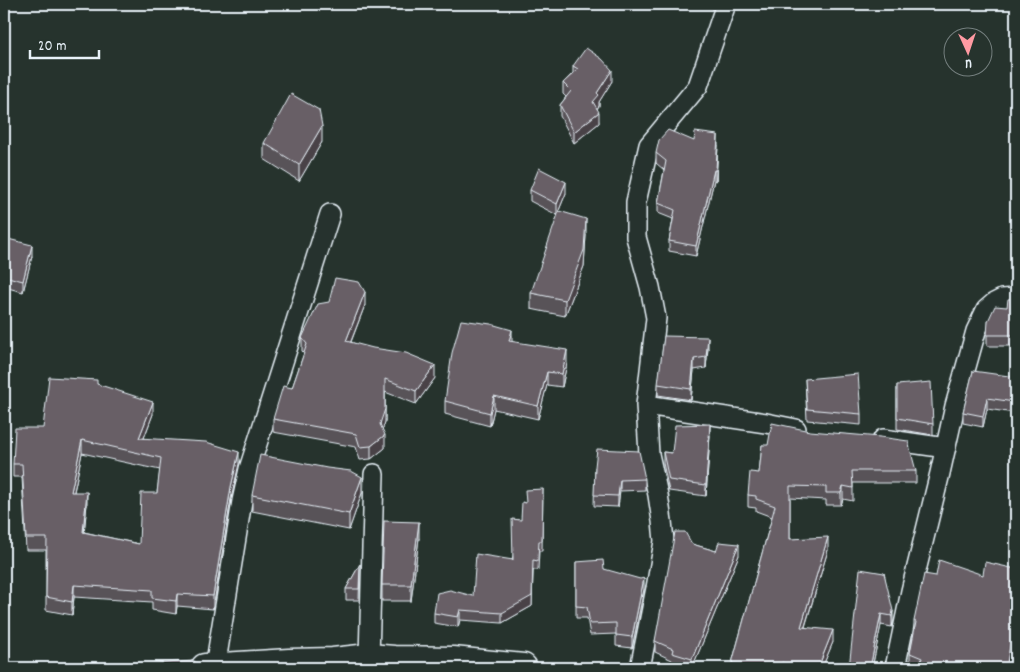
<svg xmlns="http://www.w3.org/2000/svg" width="1020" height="672" font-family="Dekko,sans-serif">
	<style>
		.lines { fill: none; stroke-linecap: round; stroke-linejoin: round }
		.street-casing { stroke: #e8f1f8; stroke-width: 22 }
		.secondary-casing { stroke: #e8f1f8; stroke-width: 31 }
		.street { stroke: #26332d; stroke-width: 19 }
		.secondary { stroke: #26332d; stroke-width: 28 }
		.wall { fill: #595258; stroke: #e8f1f8; fill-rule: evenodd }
		.shaded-wall { fill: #484247; stroke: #e8f1f8 }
		.building { fill: #675f66; stroke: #e8f1f8; fill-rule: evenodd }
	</style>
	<rect width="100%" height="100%" fill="#26332d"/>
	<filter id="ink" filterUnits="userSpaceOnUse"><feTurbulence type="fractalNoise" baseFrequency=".02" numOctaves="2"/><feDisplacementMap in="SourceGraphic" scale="10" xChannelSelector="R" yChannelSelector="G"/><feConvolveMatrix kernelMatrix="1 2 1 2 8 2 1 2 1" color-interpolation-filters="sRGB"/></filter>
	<g filter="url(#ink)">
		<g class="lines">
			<defs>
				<path id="street" d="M646 405 766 423 796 429
					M883 439 946 448
					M369 658 374 474
					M215 668 242 501 249 469 330 214
					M640 668 656 588 664 541 662 521 658 495 649 454 646 405 656 318 650 287 636 237V202L649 145 698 86 726 4
					M895 668 911 591 940 473 955 406 976 331 986 310 994 303 1002 299 1016 298"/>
				<path id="secondary" d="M205 668 289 663 333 662 369 658 394 660 453 661 523 668"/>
			</defs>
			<!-- street casing -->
			<use href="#street" class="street-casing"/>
			<!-- secondary casing -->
			<use href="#secondary" class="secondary-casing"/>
			<!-- street -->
			<use href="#street" class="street"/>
			<!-- secondary -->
			<use href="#secondary" class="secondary"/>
		</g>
		<!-- wall -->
		<path class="wall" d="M573 66 612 81 599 102V106L597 109 599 123 574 143 560 116V105L566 97 563 94V83L573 73Z
			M694 141 718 145 716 181 714 180 696 256 669 251V241L673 219 658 213V203L664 170 656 163V153Z
			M322 142 299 181 264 159V143Z
			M530 190 566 193 557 215 530 201Z
			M586 235 584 266 565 316 531 309V293Z
			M4 238 32 256 23 292 4 287Z
			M1016 298V346H987V335L1007 307Z
			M365 305 351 342 435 378 416 404 385 392V422L382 430 385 448 371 459 360 460 356 447 273 432V419L292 388 304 353 302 351V338Z
			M512 342 567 363 562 387 547 385 538 419 494 409 490 426 445 414V401Z
			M708 348 706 368 694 370 691 400 658 395V384Z
			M973 371 1016 388 1014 413 987 409 983 427 963 423V412Z
			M805 379 861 414V425L807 420Z
			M97 384 153 414 144 438 239 464 231 499 213 609 177 606 176 614 152 610V602L74 597 72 615 46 610V550H26L22 477H13V464L43 428ZM82 453 160 470 157 493 139 544 84 532 87 504 74 492Z
			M897 385 933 424V435L897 429Z
			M710 435 706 496 669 491 663 463V452L672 453Z
			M762 445 916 471V483H853V501L843 499 841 505H826V500L790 498V539L828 550 805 627 833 642 822 668H732V663L772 517 756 511V508L748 507V495L759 473Z
			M595 467 645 479V490L620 491 618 507 594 506Z
			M543 489 542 551H539L538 570H533L532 606 502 623 460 620 458 627 434 623V613L473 596 512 560 521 520Z
			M362 493 349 530 252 511V495Z
			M1016 502V550H1013V534Z
			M419 538 411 601H382V585Z
			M692 544 716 551 739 555 692 668H687L672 664V660L655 652V641Z
			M576 562 604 569 644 589 632 648 616 646V634L590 635 587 618H576Z
			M360 564 359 600H346V589Z
			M1016 569V636H1014L1008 668H918L910 665V653L914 633V621L983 575Z
			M884 573 893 622 892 627 881 625 872 668Z"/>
		<!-- shaded-wall -->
		<path class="shaded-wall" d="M612 70V81L599 102V106L593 113V102L597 93Z
			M599 112V123L574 143V132Z
			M322 126V142L299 181V165Z
			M718 135V145L716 181V170Z
			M714 170V180L696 256V246Z
			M566 182V193L557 215V204Z
			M586 219V235L584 266 565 316V300Z
			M32 245V256L23 292V281Z
			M365 292V305L346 354V341Z
			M512 330V343L509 341Z
			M708 337V348L706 368V357Z
			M567 350V363L562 387V374Z
			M694 359V370L691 400V389Z
			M435 365V378L416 404V391Z
			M547 372V385L538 419V406Z
			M1016 377V388L1014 413V402Z
			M385 392V422L380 437V424Z
			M494 396V409L490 426V413Z
			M987 398V409L983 427V416Z
			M153 402V414L139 451V438Z
			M710 424V435L706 496V485Z
			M385 435V448L371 459V446Z
			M82 440V453L71 505V492Z
			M239 452V464L231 499 213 609V596L231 487Z
			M362 477V493L349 530V514Z
			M620 480V491L618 507V496Z
			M843 486V499L841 505V493Z
			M87 492V504L83 544V532Z
			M419 522V538L411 601V585Z
			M828 537V550L801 639V627Z
			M739 544V555L692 668V659Z
			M533 570 532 606 502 623V613Z
			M644 578V589L632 648V637Z
			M74 585V597L72 615V602Z
			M177 594V606L176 614V601Z
			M460 610V620L458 627V617Z
			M893 611V622L892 627V616Z
			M881 614V625L872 668H870Z
			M1014 624V636L1008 668H1006Z
			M833 630V642L822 668H818Z"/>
		<!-- building -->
		<path class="building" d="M586 48 602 59 612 70 597 93 599 95 593 102 599 112 574 132 560 105 571 91 563 83 578 69 573 66Z
			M291 94 319 110 322 126 299 165 264 143Z
			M668 130 694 141 695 132 718 135 716 170H714L696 246 669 241 675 210 658 203 666 161 656 153 659 140Z
			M539 168 566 182 557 204 530 190Z
			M559 211 586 219 584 250 565 300 531 293Z
			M4 238 32 245 23 281 4 276Z
			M335 278 359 282 365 292 346 341 373 348 406 353 435 365 416 391 385 379V409L380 424 385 435 371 446 360 447 356 434 273 419 283 386 292 388 307 344 302 338 318 304 329 302Z
			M1016 298V335H987L988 321 995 306 1007 307 1008 299Z
			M461 320 491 324 512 330 509 341 567 350 562 374 547 372 538 406 494 396 490 413 445 401 452 353Z
			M664 336 708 337 706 357 694 359 691 389 658 384Z
			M973 371 1016 377 1014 402 987 398 983 416 963 412Z
			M858 374 861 414 807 409 805 379Z
			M49 377 97 380V384L153 402 139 438 206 442 239 452 231 487 213 596 177 594 176 601 152 598V590L74 585 72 602 46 597 47 538H26L22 464H13L15 428H43ZM82 440 161 458 157 493H141L139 544 83 532 87 492H71Z
			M931 382 933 424 897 418V385Z
			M772 423 810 431 880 437 908 441 916 471H852L853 488 843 486 841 493H826V487L790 486V539L828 537 801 627 833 630 818 668H794L782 662 780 668H761L732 663 775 506 756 499V496L748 495 750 472 759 473 762 445H768Z
			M710 424 706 485 669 480 663 452 672 453 675 425Z
			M597 449 639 451 645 479 620 480 618 496 594 495 595 467Z
			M260 455 327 468 351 471 362 477 349 514 252 495Z
			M543 489 542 541H539L538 561 533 560 532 596 502 613 460 610 458 617 434 613 437 593 450 590 473 596 476 554 513 560 512 519 521 520 522 502 526 503 525 490Z
			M1016 502V534H1013Z
			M384 521 419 522 411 585H382Z
			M675 532H685L692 544 716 551 719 542 739 544 692 659 672 653 673 649 655 641Z
			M603 560 604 569 640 579 644 578 632 637 616 635V623L590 624 587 607 576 606V562Z
			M939 560 983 575 985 562 1016 569V624H1014L1006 668H919L922 658 910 653 916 622 914 621 924 574 936 576Z
			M360 564 359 589H346Z
			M860 569 884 573 893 611 892 616 881 614 870 668H849Z
			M194 661 198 664 204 665V668H121L135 667V665Z
			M474 665 500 668H473Z"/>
	</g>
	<!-- margin -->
	<rect width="1020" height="672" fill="none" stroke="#26332d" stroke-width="20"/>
	<rect x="10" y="10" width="1000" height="652" fill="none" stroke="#e8f1f8" stroke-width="2" filter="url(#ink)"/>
	<!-- north arrow -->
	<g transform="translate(968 52) rotate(177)"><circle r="24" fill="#26332d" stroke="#747f7e"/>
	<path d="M0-4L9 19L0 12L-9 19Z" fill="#ff9aa2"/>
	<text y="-8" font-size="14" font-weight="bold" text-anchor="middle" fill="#e8f1f8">U</text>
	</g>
	<!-- scale -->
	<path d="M30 50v8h69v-8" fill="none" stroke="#e8f1f8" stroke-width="2.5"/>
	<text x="38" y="50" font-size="15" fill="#e8f1f8" stroke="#26332d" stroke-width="4" paint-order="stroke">20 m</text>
</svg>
